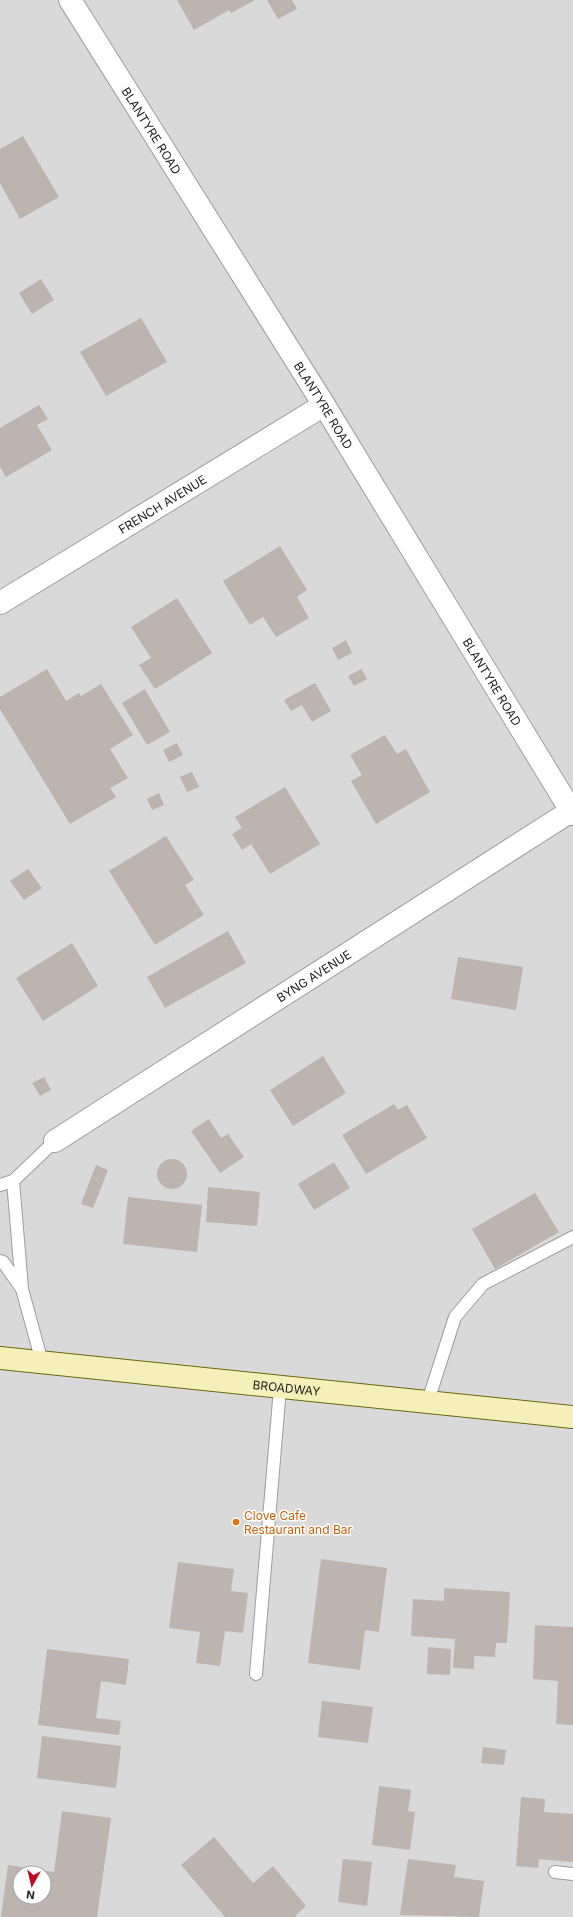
<svg xmlns="http://www.w3.org/2000/svg" width="573" height="1917" font-family="Inter,sans-serif">
	<style>
		.residential { fill: #dad9d9; fill-rule: evenodd }
		.building { fill: #bdb3af; fill-rule: evenodd }
		.lines { fill: none; stroke-linecap: round; stroke-linejoin: round }
		.lane-casing { stroke: #9d9d9d; stroke-width: 14 }
		.street-casing { stroke: #9d9d9d; stroke-width: 24 }
		.secondary-casing { stroke: #6c670b; stroke-width: 24 }
		.lane { stroke: #fff; stroke-width: 12 }
		.street { stroke: #fff; stroke-width: 22 }
		.secondary { stroke: #f5efb9; stroke-width: 22 }
		.food-dot { fill: #e8710a; stroke: #fff; stroke-width: 1.5 }
		.labels { text-anchor: middle; dominant-baseline: central; stroke-width: 3; stroke-linejoin: round; paint-order: stroke }
		.street-label { font-size: 12px; fill: #1c1c1c; stroke: #fff }
		.food-label { font-size: 12px; fill: #c56008; stroke: #fff; text-anchor: start }
	</style>
	<rect width="100%" height="100%" fill="#ede8e3"/>
	<!-- residential -->
	<path class="residential" d="M0 0H573V1917H0ZM20 1873H44V1897H20Z"/>
	<!-- building -->
	<path class="building" d="M177 0H255L231 13 229 10 194 30Z
		M267 0H292L297 9 278 19Z
		M23 136 59 197 20 219 0 183V149Z
		M41 279 54 300 32 314 19 293Z
		M141 318 167 362 106 396 80 352Z
		M39 405 48 419 37 425 52 450 6 477 0 467V428Z
		M280 546 307 590 297 597 309 618 276 637 263 617 250 625 223 581Z
		M177 598 212 653 155 689 139 665 151 658 131 627Z
		M346 640 352 653 338 660 332 648Z
		M47 669 66 701 79 693 81 696 101 684 133 735 110 749 128 778 110 788 116 797 70 824 0 709V697Z
		M361 669 367 679 354 686 348 676Z
		M315 683 331 711 312 722 302 705 291 711 284 700Z
		M145 689 170 732 147 745 122 703Z
		M385 735 397 754 406 749 430 792 376 824 351 781 362 775 350 755Z
		M177 743 183 755 169 762 163 750Z
		M192 772 199 787 187 792 180 777Z
		M285 787 320 844 270 874 251 844 242 850 232 834 242 828 235 817Z
		M159 793 164 805 152 810 147 799Z
		M166 836 194 880 185 885 204 915 155 945 109 871Z
		M28 869 42 888 24 900 10 881Z
		M228 931 246 963 165 1008 147 977Z
		M72 943 98 986 43 1021 16 978Z
		M458 957 523 967 516 1010 451 999Z
		M323 1056 346 1093 293 1126 270 1090Z
		M44 1077 51 1090 40 1096 32 1083Z
		M394 1104 398 1110 407 1105 427 1138 366 1174 342 1135Z
		M209 1119 221 1138 228 1134 244 1157 220 1173 191 1131Z
		M157 1174a15 15 0 1 1 30 0a15 15 0 1 1-30 0Z
		M334 1162 350 1188 314 1210 298 1184Z
		M96 1165 108 1170 93 1208 81 1204Z
		M208 1187 260 1192 257 1226 206 1222Z
		M535 1193 559 1232 495 1269 472 1229Z
		M128 1197 202 1205 197 1252 123 1244Z
		M321 1559 387 1568 379 1632 365 1630 360 1670 308 1663Z
		M178 1562 234 1569 231 1591 248 1593 243 1633 225 1631 220 1666 196 1663 200 1632 169 1628Z
		M444 1588 510 1592 507 1643H496L495 1657 474 1656V1669L453 1668 455 1639 411 1636 413 1599 444 1601Z
		M535 1625 573 1627V1725L556 1724 558 1681 533 1679Z
		M428 1647 451 1649 450 1675 427 1674Z
		M47 1649 129 1659 126 1685 101 1681 96 1718 121 1721 119 1735 38 1725Z
		M322 1701 373 1707 368 1743 318 1737Z
		M42 1736 121 1746 116 1788 37 1778Z
		M483 1747 506 1750 504 1765 481 1763Z
		M379 1786 411 1790 408 1811 415 1812 410 1850 372 1845Z
		M521 1797 545 1799 544 1812 573 1814V1862L539 1859 538 1868 516 1866Z
		M62 1811 111 1818 97 1917H1L8 1865 54 1872ZM20 1873H44V1897H20Z
		M214 1837 253 1883 273 1866 306 1906 295 1916 297 1917H225L181 1865Z
		M343 1859 372 1862 367 1906 338 1902Z
		M408 1859 456 1865 454 1877 484 1881 479 1917 400 1915Z"/>
	<g class="lines">
		<defs>
			<path id="lane" d="M13 1181 22 1288
				M0 1185 13 1181 55 1141
				M0 1261 3 1262 22 1289 42 1362
				M428 1401 455 1317 483 1284 573 1237
				M256 1674 280 1388
				M555 1872 573 1874"/>
			<g id="street">
				<path id="s1" d="M70 0 324 405 573 814"/>
				<path id="s2" d="M0 603 324 405"/>
				<path id="s3" d="M55 1141 571 811"/>
			</g>
			<g id="secondary">
				<path id="s4" d="M0 1358 573 1417"/>
			</g>
		</defs>
		<!-- lane casing -->
		<use href="#lane" class="lane-casing"/>
		<!-- street casing -->
		<use href="#street" class="street-casing"/>
		<!-- secondary casing -->
		<use href="#secondary" class="secondary-casing"/>
		<!-- lane -->
		<use href="#lane" class="lane"/>
		<!-- street -->
		<use href="#street" class="street"/>
		<!-- secondary -->
		<use href="#secondary" class="secondary"/>
	</g>
	<!-- markers -->
	<circle class="food-dot" cx="236" cy="1522" r="4"/>
	<g class="labels">
		<!-- street labels -->
		<g class="street-label">
			<text stroke="none"><textPath href="#s1" startOffset="154">BLANTYRE ROAD</textPath></text>
			<text stroke="none"><textPath href="#s1" startOffset="478">BLANTYRE ROAD</textPath></text>
			<text stroke="none"><textPath href="#s2" startOffset="190">FRENCH AVENUE</textPath></text>
			<text stroke="none"><textPath href="#s1" startOffset="802">BLANTYRE ROAD</textPath></text>
			<text stroke="none"><textPath href="#s3" startOffset="307">BYNG AVENUE</textPath></text>
			<text stroke="none"><textPath href="#s4" startOffset="288">BROADWAY</textPath></text>
		</g>
		<!-- food labels -->
		<g class="food-label">
			<text x="244" y="1515">Clove Cafe<tspan x="244" dy="14">Restaurant and Bar</tspan></text>
		</g>
	</g>
	<!-- north arrow -->
	<g transform="translate(32 1885) rotate(188)"><circle r="19" fill="#ffffff" stroke="#a4a4a4"/>
	<path d="M0-3L7 15L0 10L-7 15Z" fill="#bd0c27"/>
	<text y="-6" font-size="11" font-weight="bold" text-anchor="middle" fill="#1c1c1c">N</text>
	</g>
</svg>
